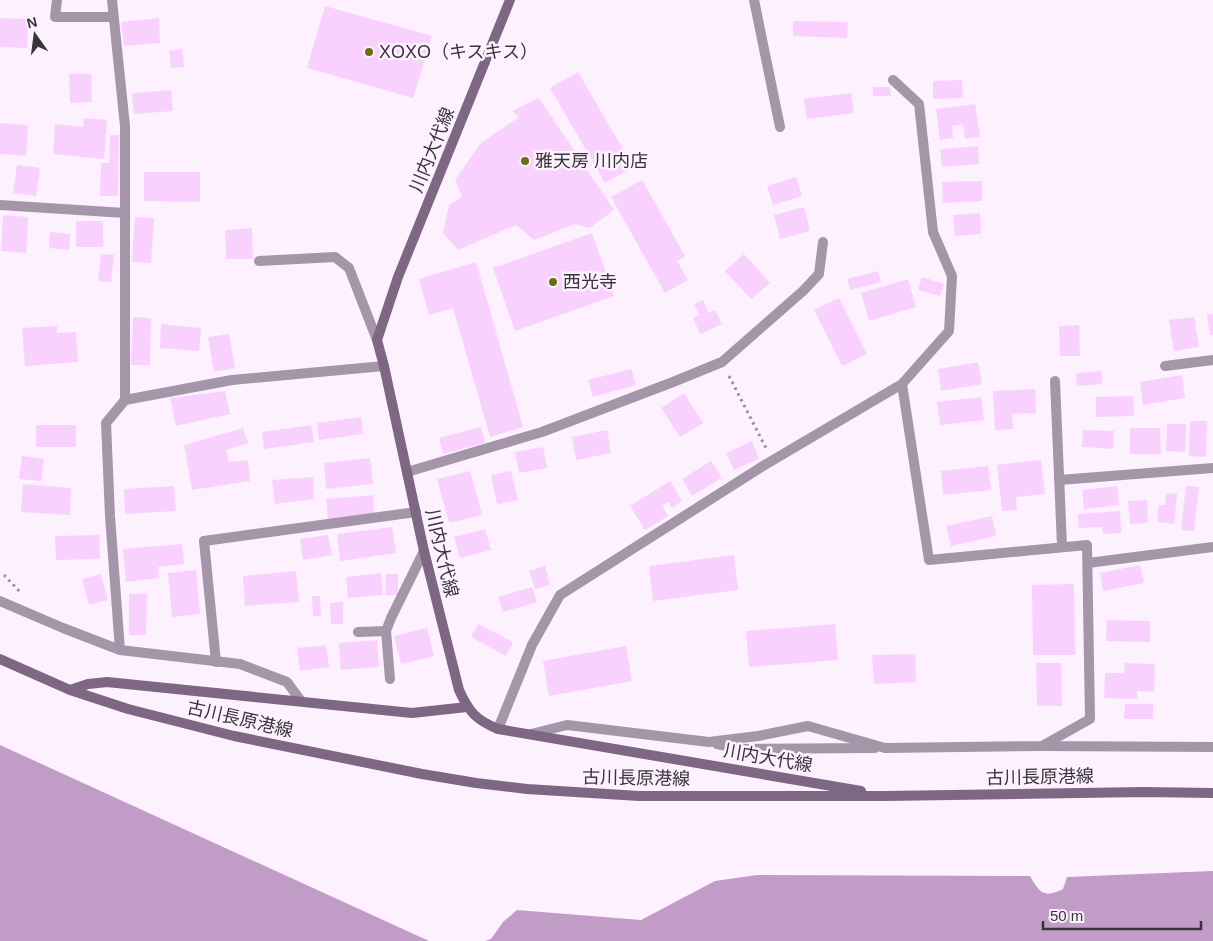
<svg xmlns="http://www.w3.org/2000/svg" width="1213" height="941" font-family="Arial,'Noto Sans JP',sans-serif">
	<style>
		.water { fill: #c19cc7 }
		.building { fill: #f8d1fe }
		.lines { fill: none; stroke-linecap: round; stroke-linejoin: round }
		.path { stroke: #968e98; stroke-width: 3; stroke-dasharray: 2.5 4; stroke-linecap: butt }
		.lane { stroke: #a595a8; stroke-width: 10 }
		.street { stroke: #a595a8; stroke-width: 10 }
		.secondary { stroke: #7e6782; stroke-width: 10 }
		.poi-dot { fill: #6a6e12; stroke: #fdf1ff; stroke-width: 2 }
		.labels { text-anchor: middle; dominant-baseline: central; stroke-width: 5; stroke-linejoin: round; paint-order: stroke }
		.poi-label { font-size: 18px; fill: #39343a; stroke: #fdf1ff; text-anchor: start }
		.street-label { font-size: 18px; fill: #39343a; stroke: #fdf1ff }
	</style>
	<rect width="100%" height="100%" fill="#fdf1ff"/>
	<!-- water -->
	<path class="water" d="M0 745 429 941H0Z
		M1213 871V941H485L491 939 503 922 517 910 641 920 715 881 757 875 1030 876C1039 892 1044 899 1063 889L1067 877Z"/>
	<!-- building -->
	<path class="building" d="M325 6 432 36 413 98 307 68Z
		M0 18 28 19 27 48 0 47Z
		M159 18 160 43 124 46 121 22Z
		M793 21 848 22 847 38 793 36Z
		M182 49 184 67 171 68 169 51Z
		M578 72 633 167 605 183 550 88Z
		M69 74H91L92 102 70 103Z
		M962 80 963 98 933 99V81Z
		M873 87H890L891 96H873Z
		M171 90 173 111 134 114 132 93Z
		M851 93 854 113 807 119 804 99Z
		M539 98 614 210 589 228 575 224 534 240 516 225 458 250 443 233 449 205 462 197 455 180 481 143 519 117 512 111Z
		M975 104 980 137 965 139 963 124 952 126 953 138 940 140 936 109Z
		M84 118 107 120 104 159 53 154 55 124 83 127Z
		M0 123 28 125 26 156 0 154Z
		M110 135H119L118 196H100L101 163H109Z
		M978 146 979 164 942 167 940 149Z
		M17 165 40 168 36 196 13 193Z
		M144 172H200V202L144 201Z
		M796 177 802 196 773 205 767 186Z
		M642 180 685 256 677 261 688 280 665 293 611 197Z
		M982 181V201L943 203 942 182Z
		M804 207 810 231 780 239 774 215Z
		M980 213 981 234 955 236 953 215Z
		M3 215 28 217 26 253 1 251Z
		M135 217 154 218 151 263 132 262Z
		M76 221H103V247H76Z
		M252 228 253 259H226L225 230Z
		M50 232 70 234 69 250 49 248Z
		M592 233 614 296 515 331 493 268Z
		M101 254 114 255 111 282 98 281Z
		M744 254 770 283 751 299 725 271Z
		M476 262 523 427 490 437 453 308 429 315 419 279Z
		M878 271 881 282 850 290 847 279Z
		M922 277 944 284 940 296 918 290Z
		M908 279 916 307 869 321 861 293Z
		M839 298 867 354 842 366 814 310Z
		M703 300 708 313 715 310 722 324 700 334 693 318 699 315 694 304Z
		M1213 314V335H1210L1207 315Z
		M133 317 151 318 150 365H131Z
		M1194 317 1199 347 1174 351 1169 320Z
		M161 324 201 328 199 351 160 348Z
		M1079 325 1080 356H1060L1059 326Z
		M57 326V333L76 332 78 362 25 366 22 328Z
		M229 334 235 368 214 372 208 337Z
		M978 362 982 384 941 391 938 369Z
		M631 369 636 385 593 397 588 380Z
		M1101 371 1102 384 1077 386 1076 373Z
		M1182 375 1185 398 1143 405 1140 382Z
		M1035 389 1036 413 1012 414 1013 429 995 430 993 391Z
		M225 391 230 414 176 426 170 398Z
		M684 393 703 423 680 437 661 408Z
		M1133 396 1134 416 1096 417V397Z
		M981 397 984 420 940 425 937 402Z
		M361 417 363 434 319 440 317 423Z
		M1190 421H1207L1206 457 1189 456Z
		M1167 424H1186L1185 452 1166 451Z
		M36 425H76V447H36Z
		M311 425 314 442 264 449 262 432Z
		M481 427 485 443 443 454 439 438Z
		M243 428 248 443 226 450 229 462 248 460 250 481 192 490 184 445Z
		M1130 428H1160L1161 454H1130Z
		M607 430 611 453 576 460 572 437Z
		M1083 430 1114 431 1113 449 1082 447Z
		M752 441 759 459 734 470 726 453Z
		M543 447 547 468 519 473 515 452Z
		M22 456 44 459 41 481 19 479Z
		M370 458 373 484 326 489 324 463Z
		M1041 460 1045 494 1016 497 1017 510 1002 511 997 465Z
		M711 461 722 478 692 496 682 479Z
		M988 466 991 490 943 495 941 471Z
		M470 471 482 515 449 523 437 479Z
		M511 471 518 500 497 504 491 475Z
		M313 477 314 499 275 504 272 480Z
		M670 481 682 501 672 508 668 502 662 506 668 516 645 530 630 506Z
		M23 484 71 488 70 515 21 512Z
		M174 486 176 511 125 514 124 489Z
		M1117 486 1119 505 1084 509 1082 490Z
		M1186 486 1199 487 1194 531 1181 530Z
		M1166 493 1177 494 1174 524 1157 522 1159 505H1165Z
		M373 495 374 515 328 519 326 499Z
		M1147 500 1148 523 1130 524 1128 501Z
		M1120 511 1121 533 1103 534 1102 527 1079 528 1078 514Z
		M992 516 996 536 951 546 946 526Z
		M392 527 396 553 340 561 337 534Z
		M485 529 491 550 460 558 454 537Z
		M99 535 100 559 56 560 55 536Z
		M328 535 332 555 303 560 300 539Z
		M182 544 184 564 158 567 159 578 126 582 123 549Z
		M734 555 738 590 653 601 649 566Z
		M1140 565 1144 583 1103 591 1100 573Z
		M545 566 550 585 535 589 529 571Z
		M196 570 200 614 172 617 168 573Z
		M296 571 299 602 245 606 243 576Z
		M381 573 383 595 348 598 346 577Z
		M101 574 108 600 89 605 82 579Z
		M386 574H398V595H385Z
		M1074 584 1075 655H1033L1032 585Z
		M532 587 537 602 503 612 498 597Z
		M129 594H147L146 635H129Z
		M312 596H320L321 616H313Z
		M343 602V624H331L330 603Z
		M1107 620 1150 621V642L1106 641Z
		M478 624 513 642 506 656 471 637Z
		M835 624 838 660 749 667 746 631Z
		M427 628 434 656 401 664 394 636Z
		M377 640 379 667 341 670 339 643Z
		M326 645 329 667 300 671 297 648Z
		M626 646 632 681 549 696 543 661Z
		M915 654 916 682 874 684 872 655Z
		M1036 663H1061L1062 706H1037Z
		M1125 663 1155 664 1154 692 1137 691V699L1104 698 1105 673H1124Z
		M1125 704H1153V719H1124Z"/>
	<g class="lines">
		<!-- path -->
		<path class="path" d="M729 376 766 448
			M4 575 21 593"/>
		<!-- lane -->
		<path class="lane" d="M754 0 780 127
			M204 541 416 512
			M386 631 390 679"/>
		<!-- street -->
		<path class="street" d="M57 0 55 17H113
			M112 0 125 126V213
			M0 205 125 213V400L232 380 384 366
			M259 261 335 257 349 268 377 340
			M1165 366 1213 360
			M1055 381 1062 546
			M902 384 929 560 1087 545 1090 719 1042 746
			M407 472 542 432 673 382 722 362 803 291 819 274 823 242
			M1059 480 1213 468
			M204 541 216 662
			M1088 563 1213 547
			M0 601 63 628 120 650 240 664 287 682 301 701
			M358 632 386 631 391 618 424 551
			M120 650 110 516 106 423 125 400
			M498 729 532 645 560 595 763 466 902 384 949 331 952 276 933 232 919 104 893 80
			M531 734 567 725 709 742 758 736 808 726 885 748 1042 746 1213 747
			M717 744 742 749 875 748"/>
		<!-- secondary -->
		<path class="secondary" d="M510 0 398 277 377 340 384 366 424 551 459 690C469 712 476 720 498 729L861 791
			M0 659 70 690 128 709 234 736 422 774 476 783 527 789 639 796H886L1144 792 1213 793
			M70 690 88 684 107 682 412 713 467 707"/>
	</g>
	<!-- markers -->
	<g class="poi-dot">
		<circle cx="369" cy="52" r="5"/>
		<circle cx="525" cy="161" r="5"/>
		<circle cx="553" cy="282" r="5"/>
	</g>
	<g class="labels">
		<!-- poi labels -->
		<g class="poi-label">
			<text x="379" y="52">XOXO（キスキス）</text>
			<text x="535" y="161">雅天房 川内店</text>
			<text x="563" y="282">西光寺</text>
		</g>
		<!-- street labels -->
		<g class="street-label">
			<text transform="translate(432 150) rotate(-68)">川内大代線</text>
			<text transform="translate(442 553) rotate(77)">川内大代線</text>
			<text transform="translate(240 719) rotate(13)">古川長原港線</text>
			<text transform="translate(768 758) rotate(10)">川内大代線</text>
			<text transform="translate(1040 777) rotate(-1)">古川長原港線</text>
			<text transform="translate(636 778) rotate(1)">古川長原港線</text>
		</g>
	</g>
	<!-- north arrow -->
	<g transform="translate(35 35) rotate(346)" stroke="#fdf1ff" stroke-width="4" paint-order="stroke">
	<path d="M0-4L9 19L0 12L-9 19Z" fill="#39343a"/>
	<text y="-8" font-size="14" font-weight="bold" text-anchor="middle" fill="#39343a">N</text>
	</g>
	<!-- scale -->
	<path d="M1043 921v8h158v-8" fill="none" stroke="#39343a" stroke-width="2.5"/>
	<text x="1050" y="921" font-size="15" fill="#39343a" stroke="#fdf1ff" stroke-width="4" paint-order="stroke">50 m</text>
</svg>
